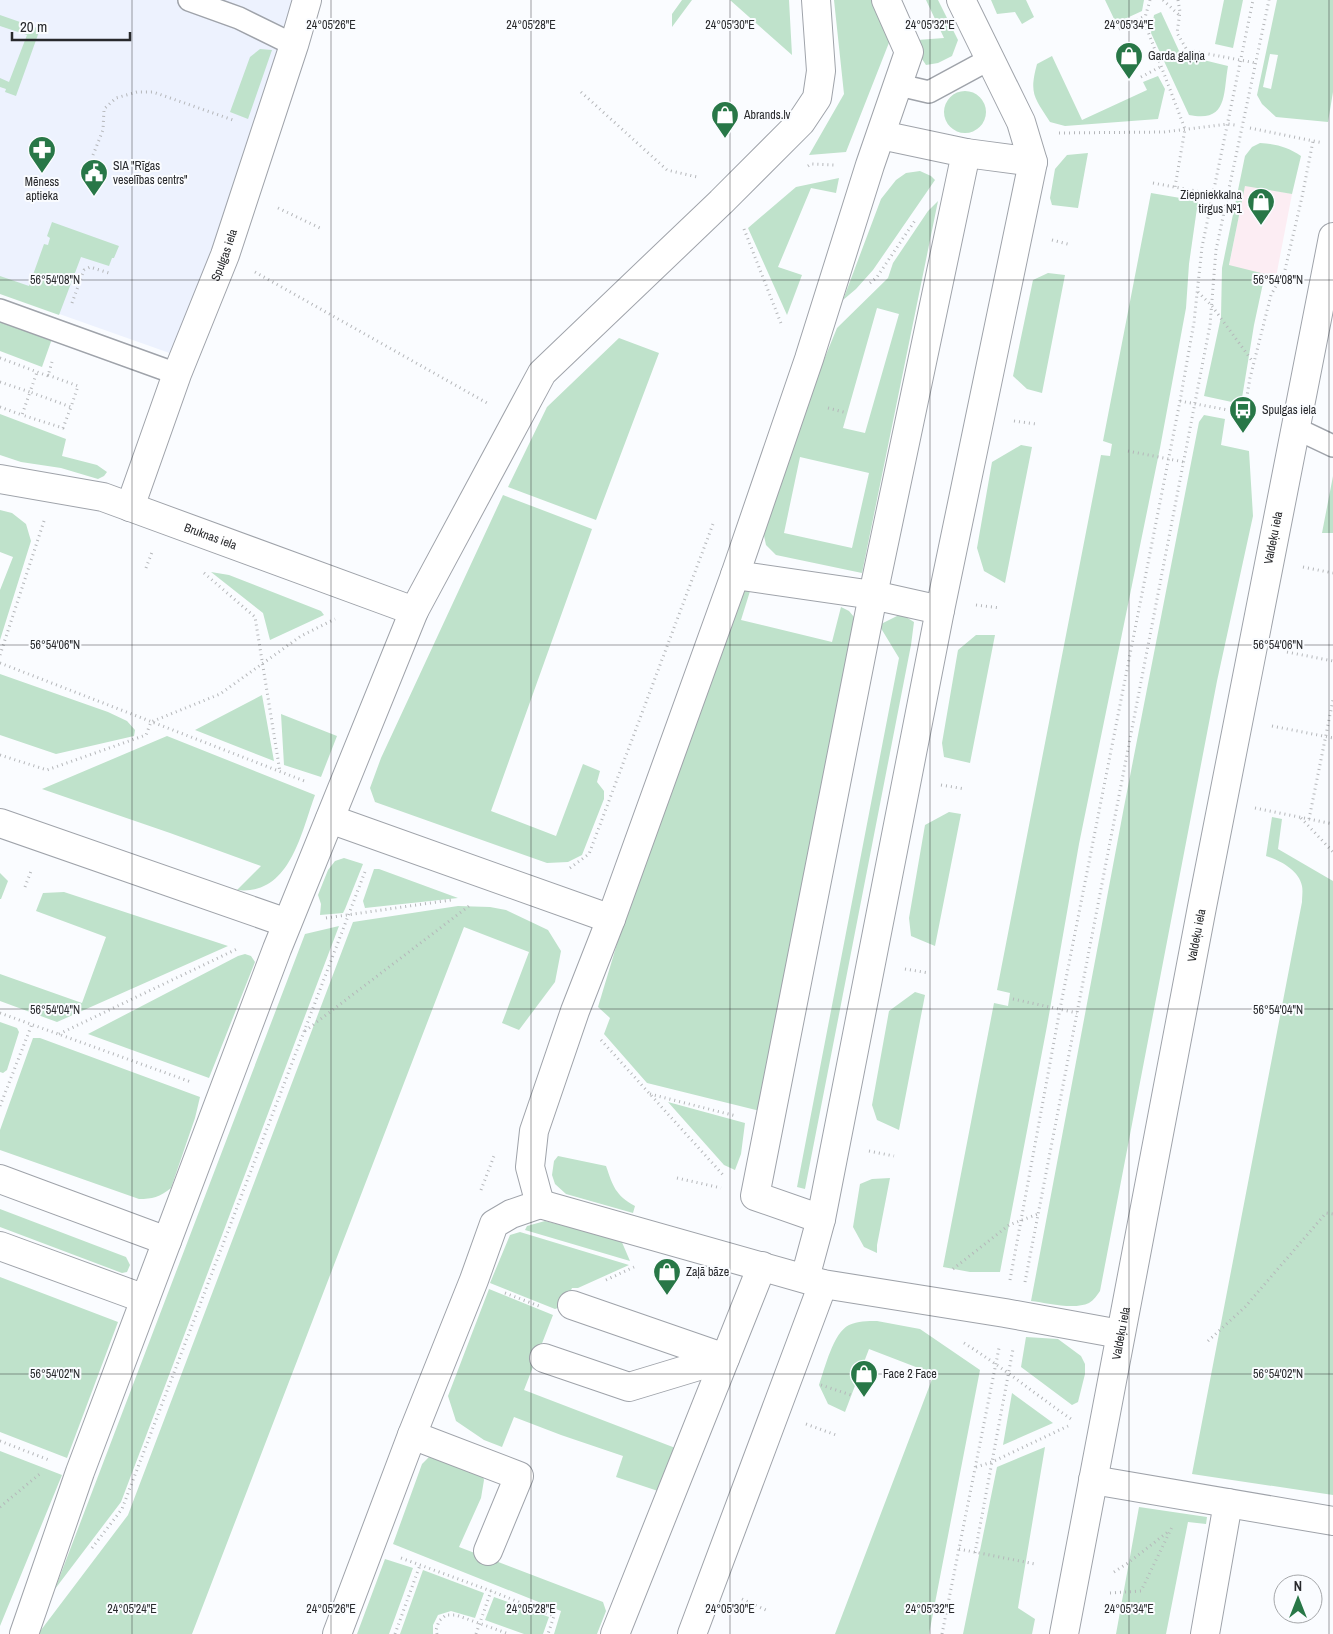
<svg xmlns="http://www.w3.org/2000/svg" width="1333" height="1634" font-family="'Archivo Narrow',sans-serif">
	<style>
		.commercial { fill: #fcedf3 }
		.built { fill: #edf2fe }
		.green { fill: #bfe2cb; fill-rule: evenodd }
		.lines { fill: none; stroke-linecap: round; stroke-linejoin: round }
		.service-casing { stroke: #9fa3aa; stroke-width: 24 }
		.minor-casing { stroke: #9fa3aa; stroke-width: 30 }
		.tertiary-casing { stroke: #9fa3aa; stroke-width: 30 }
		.path { stroke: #b5b7ba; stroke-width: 3; stroke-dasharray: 1 4; stroke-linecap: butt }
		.service { stroke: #fff; stroke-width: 21 }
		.minor { stroke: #fff; stroke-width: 28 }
		.tertiary { stroke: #fff; stroke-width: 28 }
		.ticks { fill: none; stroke: #28292c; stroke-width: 1; stroke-opacity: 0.45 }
		.labels { text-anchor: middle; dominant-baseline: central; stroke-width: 4; stroke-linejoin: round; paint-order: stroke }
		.poi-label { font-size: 12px; fill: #28292c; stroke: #fafcff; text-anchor: start }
		.street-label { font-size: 12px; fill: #28292c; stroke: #fafcff }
		.ticks-label { font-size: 12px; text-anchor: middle; fill: #28292c; stroke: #fafcff; stroke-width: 4; stroke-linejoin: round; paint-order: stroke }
	</style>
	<rect width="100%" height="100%" fill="#fafcff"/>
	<!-- commercial -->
	<path class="commercial" d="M1245 185 1292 194 1276 277 1229 266Z"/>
	<!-- built -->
	<path class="built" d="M0 0H299L178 356 0 293Z"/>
	<!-- green -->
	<path class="green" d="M682 0H692L672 27V14Z
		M730 0H789L792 55Z
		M834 0H874L892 35 846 152 809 155 844 94Z
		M926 0H938L958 40 952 56 938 63 926 65 916 50 917 40 944 38Z
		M991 0H1026L1034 17 1022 24 1015 12 997 14Z
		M1105 0H1144L1142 11 1116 23Z
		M1224 0H1243L1233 48 1215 44Z
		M1277 0H1333V92L1328 122 1276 117 1262 104 1257 95ZM1270 54 1278 55 1271 89 1263 87Z
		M1161 12 1180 53 1187 56 1228 66C1223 94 1228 123 1189 115L1151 33 1154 15Z
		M0 15 40 29 16 96 5 92 6 89 0 87V78L9 82 27 35 0 26Z
		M260 49 272 50 248 119 230 112 250 57Z
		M1052 56 1082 120 1147 90 1143 82 1158 76 1165 89 1158 119 1065 126 1050 122C1034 97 1029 94 1037 64Z
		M944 112a21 21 0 1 1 42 0a21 21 0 1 1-42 0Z
		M1260 143C1276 144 1288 147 1301 156L1292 194 1245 186 1229 265 1265 274 1254 325 1241 404 1204 396 1221 317 1222 268 1245 156 1252 147Z
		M1088 153 1078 208 1052 205 1050 198 1055 169 1067 155Z
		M920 171 931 176 935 180 873 270 856 289 843 300 881 199 896 180 906 173Z
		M839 178 836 193 811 188 778 267 802 275 787 315 748 228 796 187Z
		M1151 193 1198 201 1189 264 1186 308 1160 448 1079 844 1047 1026 1000 1272H970L943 1267 994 1003 1008 1006 1010 993 997 990 1101 455 1110 456 1112 444 1103 441Z
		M938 201 862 573 776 555 766 545 763 531 807 401 837 328 888 278 893 263 928 211ZM877 308 899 314 865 433 843 428ZM800 457 869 473 852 548 784 533Z
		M52 222 119 246 114 258H112L109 266 81 257 59 315 0 294V276L29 286 44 244 48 245 50 238 47 236Z
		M1048 273 1065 275 1042 393 1027 389 1013 376 1033 280Z
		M0 317 53 336 42 367 0 351Z
		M619 338 659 353 596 520 508 487 547 407Z
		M0 414 66 439 62 456 97 465 107 472 104 476 98 479 61 468 21 462 0 455Z
		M1204 415 1225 419 1221 445 1249 451 1253 516 1217 681 1100 1291C1097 1295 1094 1300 1089 1303 1074 1310 1047 1303 1031 1301L1124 807 1199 422Z
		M1021 445 1032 447 1005 583 984 571 977 548 992 462Z
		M1333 476V533H1322Z
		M503 495 592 529 491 811 556 836 583 764 600 771 597 782 604 791V799L582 855 568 862 547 863 375 802 370 788 381 758Z
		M0 510 12 513 26 524 31 541 0 640V590L13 557 0 552Z
		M211 572 229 575 321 611 324 615 270 640 263 613Z
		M751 588 741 620 832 642 841 607 849 611 854 617 760 1111 647 1083 604 1034 610 1018 598 1007 662 794 737 594Z
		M901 614 914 622 911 645 805 1189 797 1187 899 658 879 625Z
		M976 635H995L970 763 944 757 942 743 958 650Z
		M0 674 108 712 127 721 135 730 134 736 56 754 0 735Z
		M262 695 274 761 195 730Z
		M281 714 337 736 321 777 284 765Z
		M167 736 315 795C301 833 290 896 237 890L261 866 170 833 42 789Z
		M949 812 961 814 935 946 911 936 909 918 925 825Z
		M1272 817 1282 819 1278 849 1333 881V1495L1192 1474 1302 902C1302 897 1303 891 1302 886 1299 870 1279 860 1266 856Z
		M344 858 363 864 345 909 343 913 320 915 321 904 318 895 328 870 335 861Z
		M374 869H379L458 898 365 908 363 901Z
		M0 873 8 881 1 899H0Z
		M64 892 228 946 57 1022 0 1001V974L82 1003 106 937 36 911 43 893Z
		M458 906 490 907 506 910 548 930 561 951 555 982 519 1030 502 1023 529 952 464 927 192 1634H38L128 1515 353 922Z
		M339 926 121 1502 55 1589 305 934Z
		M245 954 251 956 255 962 209 1078 88 1034 238 956Z
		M915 992 925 995 899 1130 877 1120 872 1105 889 1011Z
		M0 1022 17 1028 19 1032 7 1070 3 1073 0 1072Z
		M33 1038H40L200 1097 195 1118 171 1188C160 1197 152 1199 139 1199L0 1150V1130Z
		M668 1102 745 1123 741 1154 735 1170 724 1165Z
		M558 1156 606 1166C613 1186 615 1195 635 1206L633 1213 566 1194 555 1184 552 1175 554 1161Z
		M890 1178 877 1245V1253L864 1247 853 1227 860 1184 872 1179Z
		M0 1209 126 1257 130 1265 127 1272 122 1273 0 1227Z
		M545 1221 621 1240 630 1261 525 1230 527 1226Z
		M520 1232 629 1265 578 1288H572L564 1306 555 1309 490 1283 510 1235Z
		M0 1277 118 1322 67 1458 0 1432Z
		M489 1289 553 1315 524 1390 678 1449 661 1492 616 1477 623 1456 561 1435 514 1417 502 1447 484 1440 456 1421 448 1396Z
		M877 1321 920 1329 980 1370 929 1634H835L934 1374 869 1349 845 1412 828 1404 819 1385C825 1368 833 1333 849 1325 858 1321 867 1321 877 1321Z
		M1026 1337 1058 1339 1081 1356 1085 1364V1374L1078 1402 1072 1405 1021 1367Z
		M1012 1393 1053 1423 1003 1445Z
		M1045 1447 1018 1608 1035 1619 1032 1634H963L997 1467Z
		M0 1451 62 1475 0 1626Z
		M430 1456 482 1473 484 1480 481 1498 459 1547 603 1602 606 1611 597 1634H554L561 1611 393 1544 422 1464Z
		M1139 1507 1207 1517 1206 1524 1188 1522 1166 1634H1116Z
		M385 1559 413 1568 389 1634H357Z
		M423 1570 484 1593 475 1618 451 1611 438 1615 433 1625V1634H400Z
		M494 1597 549 1617 543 1634H524L485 1620Z"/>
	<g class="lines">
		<defs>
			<path id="service" d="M189 0 239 18 294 45
				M899 85 929 92 990 59
				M0 310 177 374
				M1295 428 1333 446"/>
			<g id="minor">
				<path d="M966 153 1033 162"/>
				<path id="s1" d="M0 479 103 497 414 611"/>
				<path id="s2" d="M130 507 177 374 225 255 294 45 307 0"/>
				<path d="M735 575 873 595 940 610"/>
				<path d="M330 819 611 919"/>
				<path d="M0 823 287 923"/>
				<path d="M0 1179 167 1241"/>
				<path d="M540 1204 823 1284 1005 1313 1120 1334"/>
				<path d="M821 1219 755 1196 873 595 966 153 881 135"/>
				<path d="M0 1246 145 1299"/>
				<path d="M805 1278 821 1219 940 610 1033 162 1021 122 961 0"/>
				<path d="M572 1305 725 1358"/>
				<path d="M544 1358 629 1387 725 1358"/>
				<path d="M412 1435 519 1476 488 1551"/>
				<path d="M1093 1480 1333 1521"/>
				<path d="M24 1634 80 1472 277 949 414 611 542 373 721 202 801 122 817 98 821 71 816 0"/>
				<path d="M337 1634 412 1435 474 1280 494 1224 511 1214 540 1204 530 1167 534 1131 575 1011 611 919 735 575 809 359 870 165 909 52 886 0"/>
				<path d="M615 1634 762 1266"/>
				<path d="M692 1634 823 1284"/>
				<path d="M1205 1634 1228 1503"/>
			</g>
			<g id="tertiary">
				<path id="s3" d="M1064 1634C1153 1168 1239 702 1333 237"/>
			</g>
		</defs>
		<!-- service casing -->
		<use href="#service" class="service-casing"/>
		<!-- minor casing -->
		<use href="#minor" class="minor-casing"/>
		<!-- tertiary casing -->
		<use href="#tertiary" class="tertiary-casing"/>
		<!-- path -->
		<path class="path" d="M1150 0 1144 21 1185 129 1175 187
			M1163 0 1179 15
			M1178 0 1180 12 1177 33 1187 50 1256 63
			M1119 29 1145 16
			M1141 77 1162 66
			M581 92 667 170 697 177
			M1250 128 1323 143
			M1059 133 1164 132 1228 124 1235 125
			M93 155 103 130 104 109 116 98 137 92H153L233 120
			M808 166 811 164 834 165
			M1153 183 1228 197
			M278 208 320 228
			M744 229 782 326
			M1052 240 1071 245
			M255 272 487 403
			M870 283 877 277 916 219
			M1198 292 1212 306 1253 362
			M72 303 84 270 90 267 109 273
			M0 358 48 376 52 362
			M48 375 78 386 71 407 30 392 22 415 63 428 71 407
			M0 382 30 392 37 372
			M1180 401 1244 413 1250 378 1271 295 1285 270 1302 197 1313 141
			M0 407 22 415
			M828 408 847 413
			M1014 421 1036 424
			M1128 451 1184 462
			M1303 567 1333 573
			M146 568 152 552
			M204 573 255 617 280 772
			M976 605 1000 608
			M1287 652 1333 661
			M0 655 44 521
			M0 663 307 782
			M1272 726 1333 738
			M0 755 47 770 146 735 151 722 220 694 301 636 335 619
			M941 785 965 789
			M1255 808 1333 824
			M1301 818 1333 852
			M1309 819 1333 700
			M570 868 589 854 713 524
			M25 887 31 871
			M326 918 451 900
			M905 969 929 973
			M1013 999 1077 1013
			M0 1013 191 1082
			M305 1031 469 906
			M59 1034 239 948
			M601 1040 724 1176
			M650 1094 736 1116
			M0 1106 32 1024
			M869 1151 894 1156
			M677 1178 721 1188
			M481 1190 494 1156
			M953 1269 1009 1225 1038 1214
			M606 1280 634 1267
			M1010 1280 1060 1009 1180 401 1194 322 1202 247 1253 0
			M1025 1282 1210 325 1216 250 1269 0
			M505 1293 539 1306
			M1208 1341 1245 1307 1326 1213 1333 1214
			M964 1343C1001 1366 1035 1394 1071 1419
			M821 1385 851 1395
			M806 1424 836 1435
			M0 1441 49 1460
			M976 1467 992 1462 1068 1426
			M0 1507 42 1472
			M92 1548 122 1509 366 869
			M959 1549 1035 1564
			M975 1553 1013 1349
			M401 1558 491 1591 554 1616 548 1634
			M1114 1572 1128 1563 1169 1531
			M1110 1593 1141 1591 1172 1527
			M742 1599 768 1611
			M395 1634 420 1565
			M437 1634 436 1630 439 1621 446 1615H456L509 1634
			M476 1634 491 1591
			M942 1634 999 1348"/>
		<!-- service -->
		<use href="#service" class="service"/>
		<!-- minor -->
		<use href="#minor" class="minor"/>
		<!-- tertiary -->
		<use href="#tertiary" class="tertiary"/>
	</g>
	<!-- ticks -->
	<path class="ticks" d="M132 0V1634M331 0V1634M531 0V1634M730 0V1634M930 0V1634M1129 0V1634M1329 0V1634M0 280H1333M0 645H1333M0 1009H1333M0 1374H1333"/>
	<!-- icons -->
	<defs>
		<symbol id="shop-pin" viewBox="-11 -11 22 30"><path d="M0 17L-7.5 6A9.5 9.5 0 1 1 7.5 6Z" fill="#287747" stroke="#fafcff"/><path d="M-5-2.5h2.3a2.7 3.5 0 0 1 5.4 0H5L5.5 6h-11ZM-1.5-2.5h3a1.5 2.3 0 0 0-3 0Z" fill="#fff"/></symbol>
		<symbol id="pharmacy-pin" viewBox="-11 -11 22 30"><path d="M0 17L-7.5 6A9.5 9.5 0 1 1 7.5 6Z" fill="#287747" stroke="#fafcff"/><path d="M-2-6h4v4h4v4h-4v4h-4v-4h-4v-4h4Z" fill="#fff"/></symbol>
		<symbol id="civic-pin" viewBox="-11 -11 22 30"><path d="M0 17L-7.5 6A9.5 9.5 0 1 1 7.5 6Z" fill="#287747" stroke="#fafcff"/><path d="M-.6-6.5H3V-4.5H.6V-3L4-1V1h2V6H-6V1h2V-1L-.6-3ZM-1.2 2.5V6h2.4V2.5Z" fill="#fff"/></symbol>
		<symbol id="bus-pin" viewBox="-11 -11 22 30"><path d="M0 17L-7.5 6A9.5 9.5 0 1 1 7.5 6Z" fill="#287747" stroke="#fafcff"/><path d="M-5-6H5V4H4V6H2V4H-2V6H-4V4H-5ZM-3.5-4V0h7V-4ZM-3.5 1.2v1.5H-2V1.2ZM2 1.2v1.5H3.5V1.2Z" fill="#fff"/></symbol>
	</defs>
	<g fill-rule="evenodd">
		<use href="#shop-pin" x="1113" y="40" width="32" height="43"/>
		<use href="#shop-pin" x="709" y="99" width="32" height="43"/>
		<use href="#pharmacy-pin" x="26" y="134" width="32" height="43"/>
		<use href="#civic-pin" x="78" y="157" width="32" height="43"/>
		<use href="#shop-pin" x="1245" y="186" width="32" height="43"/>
		<use href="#bus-pin" x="1227" y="394" width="32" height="43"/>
		<use href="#shop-pin" x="651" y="1256" width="32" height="43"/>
		<use href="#shop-pin" x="848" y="1358" width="32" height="43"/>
	</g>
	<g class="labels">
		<!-- poi labels -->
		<g class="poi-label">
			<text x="1148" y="56">Garda gaļiņa</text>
			<text x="744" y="115">Abrands.lv</text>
			<text x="113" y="166">SIA "Rīgas<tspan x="113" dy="14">veselības centrs"</tspan></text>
			<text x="42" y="182" text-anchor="middle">Mēness<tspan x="42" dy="14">aptieka</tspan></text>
			<text x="1242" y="195" text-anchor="end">Ziepniekkalna<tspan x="1242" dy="14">tirgus №1</tspan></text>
			<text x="1262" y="410">Spulgas iela</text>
			<text x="686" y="1272">Zaļā bāze</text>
			<text x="883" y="1374">Face 2 Face</text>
		</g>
		<!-- street labels -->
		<g class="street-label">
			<text stroke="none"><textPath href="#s2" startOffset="269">Spulgas iela</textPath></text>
			<text stroke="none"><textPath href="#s1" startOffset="219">Bruknas iela</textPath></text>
			<text stroke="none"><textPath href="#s3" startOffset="1116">Valdeķu iela</textPath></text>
			<text stroke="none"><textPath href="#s3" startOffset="711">Valdeķu iela</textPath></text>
			<text stroke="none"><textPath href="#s3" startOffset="306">Valdeķu iela</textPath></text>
		</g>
	</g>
	<g class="ticks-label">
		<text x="331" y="29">24°05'26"E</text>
		<text x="531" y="29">24°05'28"E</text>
		<text x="730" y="29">24°05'30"E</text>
		<text x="930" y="29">24°05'32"E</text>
		<text x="1129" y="29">24°05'34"E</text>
		<text x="55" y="284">56°54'08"N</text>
		<text x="1278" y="284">56°54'08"N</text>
		<text x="55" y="649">56°54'06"N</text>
		<text x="1278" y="649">56°54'06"N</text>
		<text x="55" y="1014">56°54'04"N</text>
		<text x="1278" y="1014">56°54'04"N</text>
		<text x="55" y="1378">56°54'02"N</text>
		<text x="1278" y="1378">56°54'02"N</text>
		<text x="132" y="1613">24°05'24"E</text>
		<text x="331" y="1613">24°05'26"E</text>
		<text x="531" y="1613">24°05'28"E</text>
		<text x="730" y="1613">24°05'30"E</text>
		<text x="930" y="1613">24°05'32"E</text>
		<text x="1129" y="1613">24°05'34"E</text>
	</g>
	<!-- north arrow -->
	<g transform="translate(1298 1599)"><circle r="24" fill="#fafcff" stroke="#a6a8ab"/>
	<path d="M0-4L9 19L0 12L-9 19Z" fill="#287747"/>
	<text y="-8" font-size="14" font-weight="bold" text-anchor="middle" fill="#28292c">N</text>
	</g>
	<!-- scale -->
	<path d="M12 32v8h118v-8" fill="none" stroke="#28292c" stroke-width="2.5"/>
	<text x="20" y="32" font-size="15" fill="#28292c" stroke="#fafcff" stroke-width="4" paint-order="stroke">20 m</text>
</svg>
